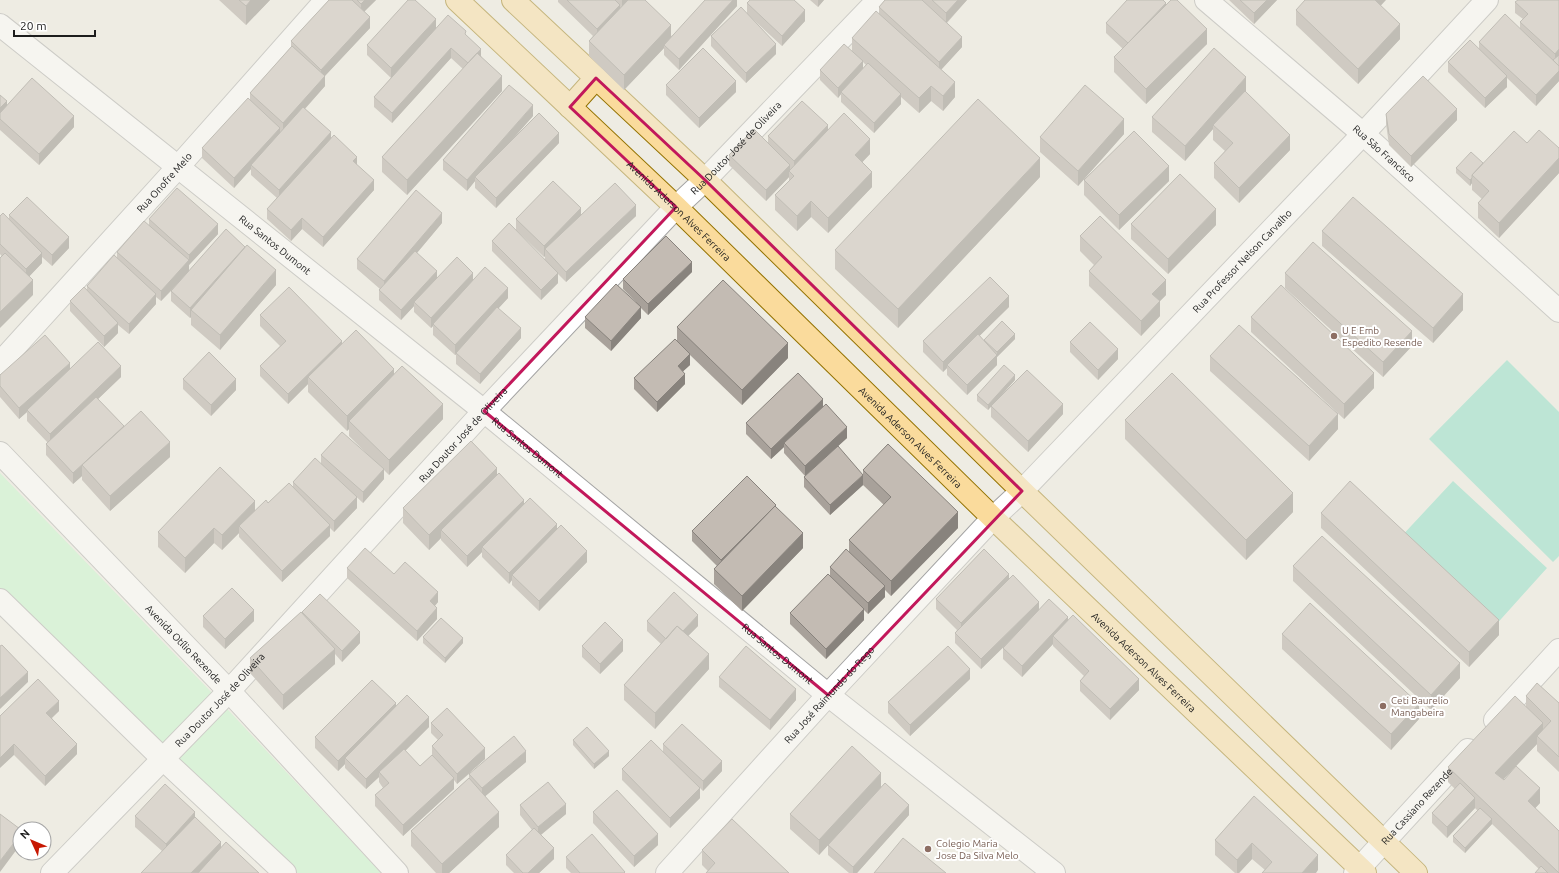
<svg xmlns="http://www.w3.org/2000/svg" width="1559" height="873" font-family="Ubuntu,sans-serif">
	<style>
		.park { fill: #c0f8ca }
		.pitch { fill: #82dcc3 }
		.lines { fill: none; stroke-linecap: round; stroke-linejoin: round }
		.minor-casing { stroke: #a4a4a4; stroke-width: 24 }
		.major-casing { stroke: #947302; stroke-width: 24 }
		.minor { stroke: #fff; stroke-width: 22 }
		.major { stroke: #fadb9c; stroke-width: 22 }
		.wall { fill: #a8a19a; fill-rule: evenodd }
		.shaded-wall { fill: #88837d }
		.building { fill: #c3bbb3; stroke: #88837d }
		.marked { fill: none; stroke: #c2185b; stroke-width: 3; stroke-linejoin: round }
		.education-dot { fill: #8d6e63; stroke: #fff; stroke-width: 1.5 }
		.labels { text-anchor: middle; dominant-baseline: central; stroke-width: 4; stroke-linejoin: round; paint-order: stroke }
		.street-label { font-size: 10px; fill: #1d1d1d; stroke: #fff }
		.education-label { font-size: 10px; fill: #785e54; stroke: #fff; text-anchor: start }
	</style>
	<rect width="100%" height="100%" fill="#eeece3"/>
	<!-- park -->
	<path class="park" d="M0 473 215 696 381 873H296L165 750 0 589Z"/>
	<!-- pitch -->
	<path class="pitch" d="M1507 360 1559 412V556L1553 562 1429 439Z
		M1453 481 1547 568 1493 628 1398 540Z"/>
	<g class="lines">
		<defs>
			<g id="minor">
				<path id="s1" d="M1206 0 1363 134 1559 311"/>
				<path id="s2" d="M0 25 484 411 828 695 1054 873"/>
				<path id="s3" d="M0 363 178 167 326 0"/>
				<path id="s4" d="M0 453 229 691 397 873"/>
				<path d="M0 600 162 758 285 873"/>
				<path d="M1495 720 1559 650"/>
				<path id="s5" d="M52 873 229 691 484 411 676 207 705 180 878 0"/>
				<path id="s6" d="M667 873 828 695 993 518 1022 491 1363 134 1487 0"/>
				<path id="s7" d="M1355 873 1468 750"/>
			</g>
			<g id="major">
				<path id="s8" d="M457 0 676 207 993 518 1365 873"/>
				<path d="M513 0 705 180 1022 491 1416 873"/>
				<path d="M570 107 596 78"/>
			</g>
		</defs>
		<!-- minor casing -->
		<use href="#minor" class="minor-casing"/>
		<!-- major casing -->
		<use href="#major" class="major-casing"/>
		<!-- minor -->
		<use href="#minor" class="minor"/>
		<!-- major -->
		<use href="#major" class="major"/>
	</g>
	<!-- wall -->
	<path class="wall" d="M219 0H270L246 25Z
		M329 0H376L364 11 370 28 325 76V86L305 109 331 139 357 165 374 190 323 247 302 229 291 241 267 219V209L277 198 251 175V169L234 188 202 158V148L250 100V93L291 47V41Z
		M558 0H645L671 36 737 0V6L679 70 664 55V48L624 90 589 56V41L593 36 558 2Z
		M810 0H824L818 7Z
		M885 0H967L947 23 962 47 941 70 955 97 943 111 931 101 919 113 901 97V104L874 133 841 102V94L838 98 820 80V70L852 51V38L879 14V7ZM863 62 866 65 863 69Z
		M1229 0H1277L1254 24Z
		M1559 0V81L1536 106 1507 78V87L1485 108 1448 72V62L1479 49V42L1520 29V22L1523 19 1515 13V2Z
		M747 3 805 21 782 46 747 14Z
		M1381 6 1400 39 1358 84 1296 25V10Z
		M1106 23 1207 44 1146 104 1114 72V57L1123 49 1106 33Z
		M436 29 466 36 481 56 502 91 407 195 382 172V157L463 69 451 58 392 123 374 107V97L391 78 367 55V45Z
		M711 36 776 54 746 83 711 46Z
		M666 85 736 92 699 128 666 95Z
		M1246 92 1290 150 1239 203 1214 178V163L1225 151 1213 140V129L1185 161 1152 132V117Z
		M0 95 7 106 74 127 39 165 0 130Z
		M1386 114 1457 120 1411 167 1389 145 1386 124Z
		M533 116 505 148 559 143 496 208 475 188V181L467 191 443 170V160Z
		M828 129 870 154 862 162 872 187 828 233 811 217 797 231 775 210V195L789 181V177L766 201 729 165V155L768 143V136Z
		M1124 134 1078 186 1040 152V137Z
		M1527 143 1559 148V173L1499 238 1478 218V203L1482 199 1472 190V183L1470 186 1456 173V168L1483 163Z
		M1040 177 898 328 835 269V250Z
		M1084 180 1169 181 1119 230 1084 195Z
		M9 215 69 248 52 266 42 257V263L29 276 33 295 0 254V216L9 220Z
		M581 215 636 216 566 282 558 274V283L541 300 492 251V241L545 259V256L544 257 516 230V219Z
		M149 219 218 234 189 265V271L276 285 220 350 191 325V317L190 318 171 301V291L161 301 156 297V304L129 334 118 325V333L104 347 70 311V301L87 290V286L117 259V252L149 225Z
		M442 223 417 253 437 279 473 280 508 298 498 308 521 338 480 384 456 364V355H455L433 335V326L431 328 414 312V306L401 320 379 300V290L380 289 357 269V259Z
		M1131 224 1216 225 1168 274 1131 239Z
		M1322 231 1463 310 1433 343 1322 246Z
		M1080 236 1166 295 1160 301V316L1141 336 1089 286V271L1094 265 1080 251Z
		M692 272 648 315 641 308V318L611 351 585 328V317L636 302 623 289V279Z
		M1285 273 1412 346 1383 377 1285 288Z
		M1009 307 979 336 984 341V340L1015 339 997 357V365L967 395 947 375V368L943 372 923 352V341Z
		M260 315 342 344 394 374 443 419 389 475 384 470V479L363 503 349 490 357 508 334 532 330 528V536L282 582 239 537V533L222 550 214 543 185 573 158 547V532L255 511 293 486V482L321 464V455L372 459 349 436V429L347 431 308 392V384L288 404 260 376V366L280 346 260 326Z
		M1251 317 1374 388 1344 419 1251 332Z
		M677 327 788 358 742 405 690 355V365L683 371 685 384 657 412 634 389V378L677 341Z
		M1070 342 1118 359 1098 380 1070 352Z
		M1210 356 1338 429 1309 461 1210 371Z
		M70 368 121 377 98 399 124 426 170 457 110 511 82 480V476L73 484 46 455V444L48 443 27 421V412L19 419 0 397V375Z
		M183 379 236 390 211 416 183 389Z
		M1015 380 988 410 977 401V395Z
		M991 406 1063 414 1028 452 991 417Z
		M823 407 847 438 805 476 784 453V447L771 459 746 434V423Z
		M1125 420 1293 512 1246 560 1125 439Z
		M863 470 958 528 891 596 885 590V597L868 614 864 610V620L826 659 790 624V613L830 576V567L849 552V540L884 505 863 485Z
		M497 475 524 504 557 529 587 562 539 611 512 585V580L509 584 482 557V552L467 567 441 540V538L429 550 403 523V508Z
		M804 477 863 485 830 515 804 487Z
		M1321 513 1499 635 1469 667 1321 528Z
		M692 531 803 548 742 611 714 584V569L717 566 692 541Z
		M1293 566 1460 678 1431 710 1293 581Z
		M347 568 394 574 438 602 435 606 437 619 417 641 347 578Z
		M1009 579 1039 610 1068 620 1139 690 1110 720 1080 691V681L1084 676 1053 646V644L1022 677 1003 659V648L1013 638 981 669 955 643V633L957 630 936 609V599Z
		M301 612 360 643 342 662 335 654V664L283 710 250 673V658Z
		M203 616 254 621 225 649 203 627Z
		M647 621 698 626 688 636 709 669 655 729 624 700V685L661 644 647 631Z
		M1282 634 1419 719 1391 750 1282 649Z
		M423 637 463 643 445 663 423 643Z
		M582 646 623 651 600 674 582 657Z
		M719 677 796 700 770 730 719 687Z
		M970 679 910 736 888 713V702Z
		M1526 696 1559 703V772L1537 751V744L1503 780 1540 803 1535 808 1559 873H1535L1539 869 1492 824 1465 853 1453 842V836L1478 811 1475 808 1447 838 1432 823V813L1455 789 1448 782V767L1526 707Z
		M396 707 429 727 405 751 420 766 432 755V746L438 740 431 733V723L485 759 470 772 526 762 485 796 499 827 449 873H436L411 846V831L469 778V774L457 784 454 780V789L403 836 375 806V795L383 788 379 782V777L366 789 345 768V764L338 771 315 748V737Z
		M59 711 52 718 77 754 45 786 14 755 0 716Z
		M573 740 609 756 594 769 573 745Z
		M663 744 722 771 703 791 700 788V798L670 828 622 780V769L663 752Z
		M881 787 909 815 857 873H849L828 855V845L819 855 790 829V814Z
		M1254 796 1318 870H1265L1252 859 1239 873H1235L1215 855V840Z
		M520 805 566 814 541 835 554 859 539 873H514L506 865V855L532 830 520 815Z
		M593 812 658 845 634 867 593 823Z
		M135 816 195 817 221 848 162 851 135 827Z
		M702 850 789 873 708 871 702 865Z
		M566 857 625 873H571L566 868Z"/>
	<!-- shaded-wall -->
	<path class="shaded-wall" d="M251 0H270L246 25V6Z
		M365 0H376L361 15V4Z
		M622 0H629L622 8Z
		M733 0H737V6L679 70V59Z
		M818 0H824L818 7Z
		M958 0H967L946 23V13Z
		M1267 0H1277L1254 24V13Z
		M1373 0H1386L1373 14Z
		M1166 3V14L1128 43Z
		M620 5V15L597 39V29Z
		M805 10V21L782 46V36Z
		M370 17V28L321 80V70Z
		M436 19V30L391 78V68Z
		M1400 24V39L1358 84V69Z
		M671 25V40L664 45V48L624 90V75Z
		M1207 29V44L1146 104V89Z
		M962 37V47L939 72V62Z
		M776 44V54L746 83V73Z
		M451 48V58L392 123V113Z
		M481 49V59L468 73V63Z
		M1559 49V60L1555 64V54Z
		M863 61V72L841 92V94L838 98V88Z
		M1559 71V81L1536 106V95Z
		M325 76V86L283 133V123Z
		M502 76V91L407 195V180Z
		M1507 76V87L1485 108V98Z
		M1246 77V92L1213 125V129L1185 161V146Z
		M736 81V92L699 128V118Z
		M955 82V97L943 111V96Z
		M931 86V101L919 113V98Z
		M901 94V104L874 133V123Z
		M7 101V112L0 119V108Z
		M533 105V116L477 179 475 177V181L467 191V180Z
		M1457 109V120L1411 167V156Z
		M74 116V127L39 165V154Z
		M1124 119V134L1078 186V171Z
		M828 125V136L794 171V161Z
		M280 128V138L251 165V169L234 188V178Z
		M331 132V142L279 200V190Z
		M559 133V143L496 208V198Z
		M1290 135V150L1239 203V188Z
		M870 139V154L855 170V155Z
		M357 157V167L353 161Z
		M1040 158V177L898 328V309Z
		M1559 158V173L1499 238V223Z
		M790 165V172L789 171V177L766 201V190Z
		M1169 166V181L1119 230V215Z
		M872 172V187L828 233V218Z
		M1472 178V183L1470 186V180Z
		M374 180V190L323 247V237Z
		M811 201V217L797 231V216Z
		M636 205V216L566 282V272Z
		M581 208V218L545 249V256L544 257V246Z
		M1216 209V225L1168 274V259Z
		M442 213V223L384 292V281Z
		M302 218V229L291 241V230Z
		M218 224V234L189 265V255Z
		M69 237V248L52 266V255Z
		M245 247V257L191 310V317L190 318V308Z
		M42 253V263L26 280V269Z
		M189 260V271L161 301V291Z
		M692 262V272L648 315V304Z
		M276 270V285L220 350V335Z
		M437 271V282L414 302V306L401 320V310Z
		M473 273V284L433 324V326L431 328V318Z
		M558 273V283L541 300V290Z
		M33 280V295L0 328V312Z
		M1166 280V295L1152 309V294Z
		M508 288V298L457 354 456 353 455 355V345Z
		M156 294V304L129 334V324Z
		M1463 294V310L1433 343V328Z
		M1009 296V307L948 367 947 365V368L943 372V362Z
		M1160 301V316L1141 336V321Z
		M641 307V318L611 351V341Z
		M118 323V333L104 347V336Z
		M521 328V338L480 384V374Z
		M1412 331V346L1383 377V362Z
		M1015 334V339L997 357V365L967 395V385L997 355V352Z
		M342 341V352L308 377V384L288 404V394Z
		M788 343V358L742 405V390Z
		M1118 349V359L1098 380V370Z
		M690 354V365L678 376V366Z
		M70 363V374L27 410V412L19 419V408Z
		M121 366V377L50 445V434Z
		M394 369V385L349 421V429L347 431V416Z
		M1374 373V388L1344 419V404Z
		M685 374V384L657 412V402Z
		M1015 375V380L988 410V405Z
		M236 379V390L211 416V405Z
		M823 399V409L784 443V447L771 459V449Z
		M443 404V419L389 475V460Z
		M1063 404V414L1028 452V441Z
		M1338 414V429L1309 461V446Z
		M847 427V438L805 476V466Z
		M170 442V457L110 511V496Z
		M82 465V476L73 484V473Z
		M497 468V483L441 530V538L429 550V535Z
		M384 469V479L363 503V492Z
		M863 475V485L830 515V505Z
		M1293 493V512L1246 560V540Z
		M357 497V508L334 532V521Z
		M524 500V510L482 547V552L467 567V556Z
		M255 501V516L239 526V533L222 550V535Z
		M776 505V516L721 570V560Z
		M958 512V528L891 596V581Z
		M557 524V535L512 575V580L509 584V573Z
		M330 525V536L282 582V571Z
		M214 528V543L185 573V558Z
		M803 533V548L742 611V596Z
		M587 551V562L539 611V601Z
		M1009 574V584L961 634V623Z
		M885 586V597L868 614V603Z
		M438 592V602L430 611V601Z
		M1039 602V612L981 669V659Z
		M437 608V619L417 641V631Z
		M864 609V620L826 659V649Z
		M254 610V621L225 649V639Z
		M698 615V626L680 644V634Z
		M1068 617V627L1053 636V644L1022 677V666Z
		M1499 620V635L1469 667V652Z
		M360 632V643L342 662V651Z
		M463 638V643L445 663V658Z
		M623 640V651L600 674V664Z
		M335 649V664L283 710V695Z
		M709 654V669L655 729V713Z
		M1460 663V678L1431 710V695Z
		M970 669V679L910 736V725Z
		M28 672V682L0 709V698Z
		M1139 679V690L1110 720V709Z
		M796 689V700L770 730V720Z
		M59 701V711L46 723V713Z
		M396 703V713L345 758V764L338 771V761Z
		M1419 704V719L1391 750V734Z
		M429 717V727L381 775 379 772V777L366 789V779Z
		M1543 723V738L1537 736V744L1495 788V773Z
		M14 744V755L0 768V758Z
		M77 744V754L45 786V776Z
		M485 748V759L457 784V774Z
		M526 751V762L482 799V788Z
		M609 751V756L594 769V764Z
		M722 761V771L703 791V781Z
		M881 773V788L819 855V840Z
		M454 778V789L403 836V825Z
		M700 788V798L670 828V818Z
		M1540 788V803L1528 816V801Z
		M1475 798V808L1447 838V827Z
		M566 804V814L538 837V827Z
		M909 805V815L857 873H853V867Z
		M195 812V822L166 854V844Z
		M499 812V827L449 873H442V864Z
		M1492 819V824L1465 853V848Z
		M658 834V845L634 867V856Z
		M20 835V845L0 872V861Z
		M221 842V852L201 873H191Z
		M1252 843V859L1239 873H1237V860Z
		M554 848V859L539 873H528Z
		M1318 855V870L1316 873H1302Z"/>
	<!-- building -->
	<path class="building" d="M239 0H251L246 6Z
		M329 0H352L370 17 321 70 291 41Z
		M357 0H365L361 4Z
		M408 0H415L436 19 391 68 367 45Z
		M567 0H615L620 5 597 29Z
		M628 0H645L671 25 624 75 589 41Z
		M705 0H733L679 59 664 45Z
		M750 0H794L805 10 782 36 747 3Z
		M885 0H922L962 37 939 62 879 7Z
		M932 0H958L946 13Z
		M1127 0H1163L1166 3 1128 43 1106 23Z
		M1171 0H1177L1207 29 1146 89 1114 57Z
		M1240 0H1267L1254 13Z
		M1305 0H1375L1400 24 1358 69 1296 10Z
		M1518 0H1559V49L1555 54 1520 22 1528 14 1515 2Z
		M741 7 776 44 746 73 711 36Z
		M876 11 955 82 943 96 931 86 919 98 852 38Z
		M1505 14 1559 66V71L1536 95 1479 42Z
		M448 15 466 31 465 34 481 49 468 63 451 48 392 113 374 97Z
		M1470 40 1507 76 1485 98 1448 62Z
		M844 44 863 61 838 88 820 70Z
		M292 46 325 76 283 123 250 93Z
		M703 48 736 81 699 118 666 85Z
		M1214 48 1246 77 1185 146 1152 117Z
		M477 53 502 76 407 180 382 157Z
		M1559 55V66L1553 60Z
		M868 63 901 94 874 123 841 92Z
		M1423 76 1457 109 1411 156 1389 134 1386 114Z
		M32 78 74 116 39 154 0 119V113Z
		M509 85 533 105 467 180 443 160Z
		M1085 85 1124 119 1078 171 1040 137Z
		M1245 91 1290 135 1239 188 1214 163 1233 143 1213 125Z
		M0 95 7 101 0 108Z
		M248 98 280 128 234 178 202 148Z
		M978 99 1040 158 898 309 835 250Z
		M802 101 828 125 794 161 768 136Z
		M303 107 331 132 279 190 251 165Z
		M539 113 559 133 496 198 475 177Z
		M844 113 870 139 855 155 872 172 828 218 811 201 797 216 775 195 794 176 789 171Z
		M754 129 790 165 766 190 729 155Z
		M1539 130 1559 148V158L1499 223 1478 203 1489 191 1472 175 1514 131 1527 143Z
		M1134 131 1169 166 1119 215 1084 180Z
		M334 135 357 157 353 161 374 180 323 237 302 218 291 230 267 209Z
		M1471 152 1483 163 1472 175V178L1470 180 1456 168Z
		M1180 174 1216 209 1168 259 1131 224Z
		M553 181 581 208 544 246 516 219Z
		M615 183 636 205 566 272 545 249Z
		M177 188 218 224 189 255 149 219Z
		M416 190 442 213 384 281 357 259Z
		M27 197 69 237 52 255 9 215Z
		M1353 197 1463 294 1433 328 1322 231Z
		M3 213 42 253 26 269 0 244V216Z
		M1100 216 1166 280 1152 294 1160 301 1141 321 1089 271 1102 257 1080 236Z
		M144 221 189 260 161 291 117 252Z
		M509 223 558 273 541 290 492 241Z
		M226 229 245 247 190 308 171 291Z
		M666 236 692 262 648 304 623 279Z
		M1313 242 1412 331 1383 362 1285 273Z
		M247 245 276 270 220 335 191 310Z
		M415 251 437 271 401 310 379 290Z
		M5 253 33 280 0 312V258Z
		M114 255 156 294 129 324 87 286Z
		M457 257 473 273 431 318 414 302Z
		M485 267 508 288 455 345 433 324Z
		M990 277 1009 296 943 362 923 341Z
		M723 280 788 343 742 390 677 327Z
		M616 284 641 307 611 341 585 317Z
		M1281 285 1374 373 1344 404 1251 317Z
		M84 287 118 323 104 336 70 301Z
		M289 287 342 341 288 394 260 366 286 341 260 315Z
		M497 307 521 328 480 374 456 353Z
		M1002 321 1015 334 997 352 984 340Z
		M1090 322 1118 349 1098 370 1070 342Z
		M1239 325 1338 414 1309 446 1210 356Z
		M356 330 394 369 347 416 308 377Z
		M978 334 997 355 967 385 947 365Z
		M45 335 70 363 19 408 0 386V375Z
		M675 339 690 354 678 366 685 374 657 402 634 378Z
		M98 342 121 366 50 434 27 410Z
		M209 352 236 379 211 405 183 379Z
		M1004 365 1015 375 988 405 977 395Z
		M402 366 443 404 389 460 349 421Z
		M1027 370 1063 404 1028 441 991 406Z
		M798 373 823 399 771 449 746 423Z
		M1172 373 1293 493 1246 540 1125 420Z
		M96 397 124 426 73 473 46 444Z
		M826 404 847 427 805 466 784 443Z
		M141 411 170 442 110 496 82 465Z
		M342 432 384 469 363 492 321 455Z
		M471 441 497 468 429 535 403 508Z
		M888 444 958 512 891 581 849 540 891 497 863 470Z
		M838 446 863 475 830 505 804 477Z
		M315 458 357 497 334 521 293 482Z
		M220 467 255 501 222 535 214 528 185 558 158 532Z
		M499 473 524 500 467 556 441 530Z
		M747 476 776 505 721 560 692 531Z
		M1350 481 1499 620 1469 652 1321 513Z
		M289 483 330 525 282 571 239 526 266 500 268 503Z
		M530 498 557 524 509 573 482 547Z
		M775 506 803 533 742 596 714 569Z
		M561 525 587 551 539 601 512 575Z
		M1322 536 1460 663 1431 695 1293 566Z
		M365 548 394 574 405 562 438 592 430 601 437 608 417 631 347 568Z
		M846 549 885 586 868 603 830 567Z
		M984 549 1009 574 961 623 936 599Z
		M828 574 864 609 826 649 790 613Z
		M1013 575 1039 602 981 659 955 633Z
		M232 588 254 610 225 639 203 616Z
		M674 592 698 615 683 631 677 626 666 639 647 621Z
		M320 594 360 632 342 651 302 612Z
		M1049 599 1068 617 1022 666 1003 648Z
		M1310 603 1419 704 1391 734 1282 634Z
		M301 612 335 649 283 695 250 658Z
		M1073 615 1139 679 1110 709 1080 681 1089 671 1053 636Z
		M441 618 463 638 445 658 423 637Z
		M605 622 623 640 600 664 582 646Z
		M677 626 709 654 655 713 624 685Z
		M2 645 28 672 0 698V646Z
		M746 646 796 689 770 720 719 677Z
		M948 646 970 669 910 725 888 702Z
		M38 679 59 701 46 713 77 744 45 776 14 744 0 758V716Z
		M372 680 396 703 338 761 315 737Z
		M1537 683 1559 703V757L1537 736 1551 721 1526 696Z
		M407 695 429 717 366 779 345 758Z
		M1515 696 1543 723 1495 773 1504 780 1516 766 1540 788 1528 801 1559 831V873L1448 767Z
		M447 708 485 748 457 774 432 746 443 735 431 723Z
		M682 724 722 761 703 781 663 744Z
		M587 727 609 751 594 764 573 740Z
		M514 736 526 751 482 788 469 774Z
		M651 740 700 788 670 818 622 769Z
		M852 746 881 773 819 840 790 814Z
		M404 749 420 766 432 755 454 778 403 825 375 795 389 783 379 772Z
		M469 778 499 812 442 864 411 831Z
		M548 782 566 804 538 827 520 805Z
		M885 783 909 805 853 867 828 845Z
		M1460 783 1475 798 1447 827 1432 813Z
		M165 784 195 812 166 844 135 816Z
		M617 790 658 834 634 856 593 812Z
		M1254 796 1318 855 1302 873H1262L1272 862 1252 843 1237 860 1215 840Z
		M1480 808 1492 819 1465 848 1453 836Z
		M0 814 20 829V835L0 861Z
		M195 817 221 842 191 873H141Z
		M732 819 789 873H706L715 863 702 850Z
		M534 828 554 848 528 873H523L506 855Z
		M592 834 625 872 624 873H580L566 857Z
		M903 838 946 873H874Z
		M226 842 259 873H198Z
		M1541 866 1548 873H1535Z"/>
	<!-- marked area -->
	<path d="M0 0H1559V873H0ZM596 78 705 180 1022 491 828 695 484 411 676 207 570 107Z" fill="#eeece3" fill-opacity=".55" fill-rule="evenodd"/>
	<path class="marked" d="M596 78 705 180 1022 491 828 695 484 411 676 207 570 107Z"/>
	<!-- markers -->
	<g class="education-dot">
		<circle cx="1334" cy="336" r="4"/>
		<circle cx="1383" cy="706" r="4"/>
		<circle cx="928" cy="849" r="4"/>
	</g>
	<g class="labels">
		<!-- street labels -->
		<g class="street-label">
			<text stroke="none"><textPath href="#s5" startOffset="997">Rua Doutor José de Oliveira</textPath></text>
			<text stroke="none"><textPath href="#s1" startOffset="235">Rua São Francisco</textPath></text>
			<text stroke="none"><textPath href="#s3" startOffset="244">Rua Onofre Melo</textPath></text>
			<text stroke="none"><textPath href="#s8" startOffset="306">Avenida Aderson Alves Ferreira</textPath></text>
			<text stroke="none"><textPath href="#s2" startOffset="352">Rua Santos Dumont</textPath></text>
			<text stroke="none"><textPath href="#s6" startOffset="840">Rua Professor Nelson Carvalho</textPath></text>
			<text stroke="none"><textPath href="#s5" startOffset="601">Rua Doutor José de Oliveira</textPath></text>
			<text stroke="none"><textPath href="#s8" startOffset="630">Avenida Aderson Alves Ferreira</textPath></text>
			<text stroke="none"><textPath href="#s2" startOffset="676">Rua Santos Dumont</textPath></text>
			<text stroke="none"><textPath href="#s4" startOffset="265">Avenida Otílio Rezende</textPath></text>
			<text stroke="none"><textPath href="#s2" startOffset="1000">Rua Santos Dumont</textPath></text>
			<text stroke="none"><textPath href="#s8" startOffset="954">Avenida Aderson Alves Ferreira</textPath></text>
			<text stroke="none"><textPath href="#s6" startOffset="241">Rua José Raimundo do Rego</textPath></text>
			<text stroke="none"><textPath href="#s5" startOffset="241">Rua Doutor José de Oliveira</textPath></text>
			<text stroke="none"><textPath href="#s7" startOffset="91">Rua Cassiano Rezende</textPath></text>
		</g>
		<!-- education labels -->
		<g class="education-label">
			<text x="1342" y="330">U E Emb<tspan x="1342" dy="12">Espedito Resende</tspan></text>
			<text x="1391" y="700">Ceti Baurelio<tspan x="1391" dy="12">Mangabeira</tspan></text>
			<text x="936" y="843">Colegio Maria<tspan x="936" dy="12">Jose Da Silva Melo</tspan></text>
		</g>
	</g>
	<!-- north arrow -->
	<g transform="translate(32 841) rotate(314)"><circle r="19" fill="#ffffff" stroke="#a5a5a5"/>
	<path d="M0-3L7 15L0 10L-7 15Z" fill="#c71803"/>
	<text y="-6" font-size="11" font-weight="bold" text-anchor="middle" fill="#1d1d1d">N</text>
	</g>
	<!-- scale -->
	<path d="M14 30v6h81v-6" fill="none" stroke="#1d1d1d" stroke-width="2"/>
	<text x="20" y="30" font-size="12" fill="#1d1d1d" stroke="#ffffff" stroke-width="3" paint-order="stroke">20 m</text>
</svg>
